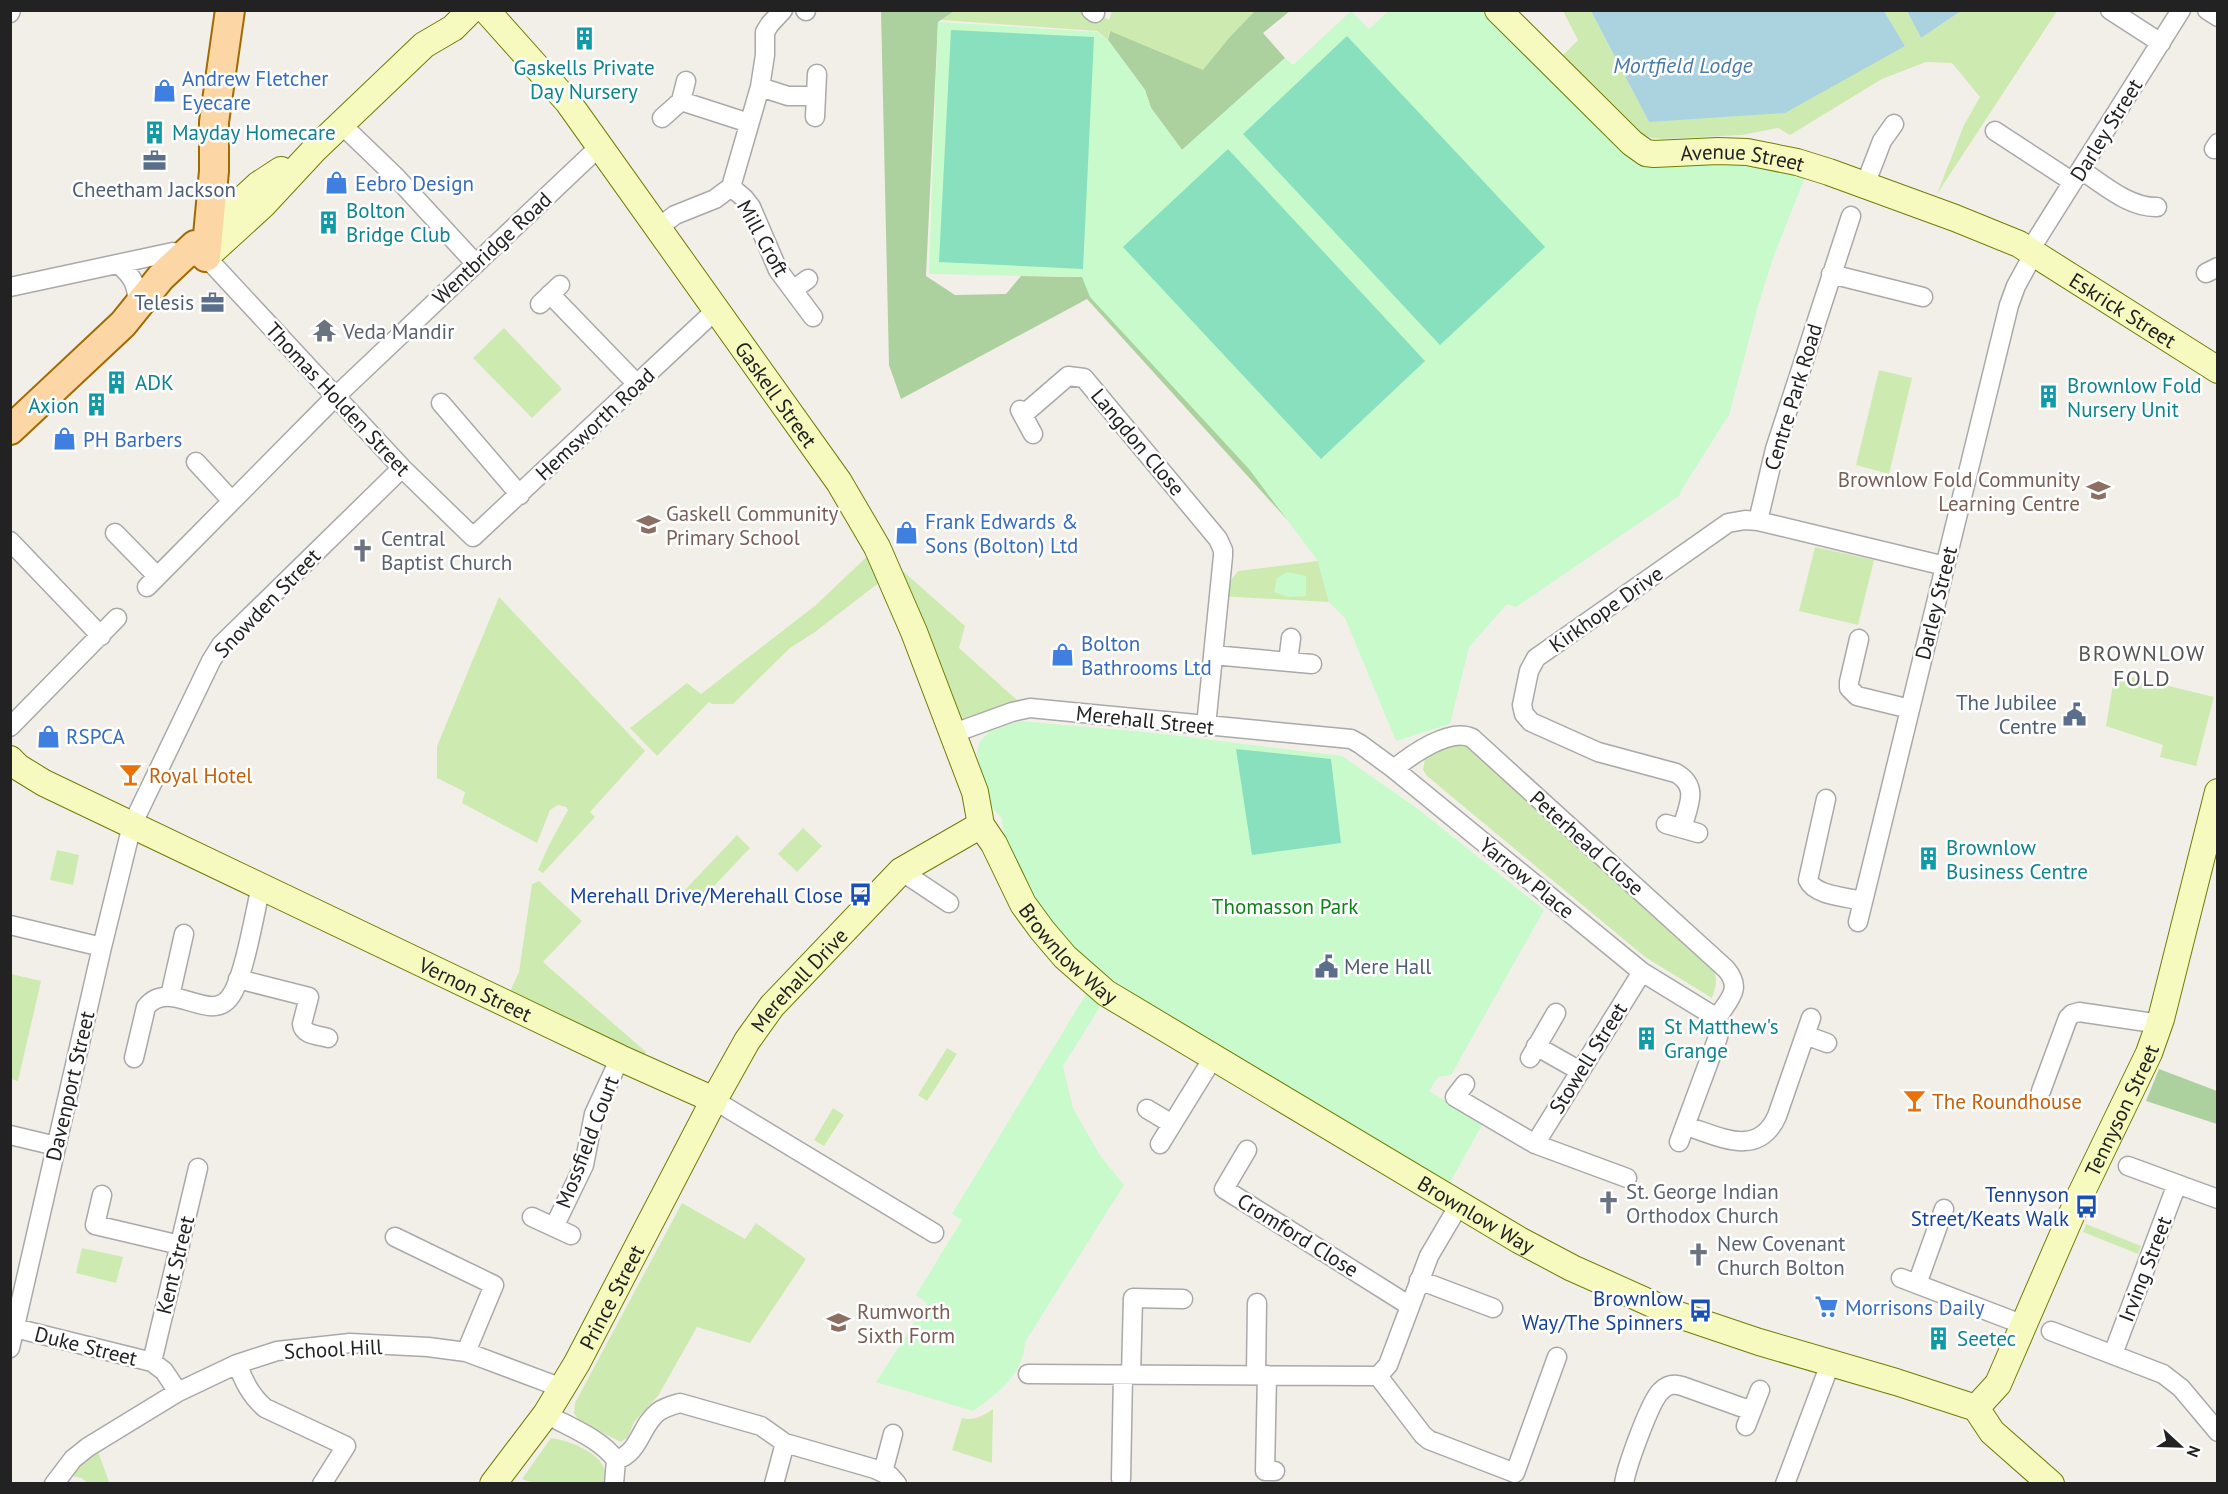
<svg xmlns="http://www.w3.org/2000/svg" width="2228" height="1494" font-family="'PT Sans',sans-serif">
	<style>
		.grass { fill: #cdebb0 }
		.forest { fill: #add19e }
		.park { fill: #c8facc }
		.pitch { fill: #88e0be }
		.water { fill: #aad3df }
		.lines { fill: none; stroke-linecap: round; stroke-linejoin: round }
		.street-casing { stroke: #a9a9a9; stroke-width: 21 }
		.secondary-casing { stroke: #707d05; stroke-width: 28 }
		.primary-casing { stroke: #a06b00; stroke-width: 32 }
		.street { stroke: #fff; stroke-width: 18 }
		.secondary { stroke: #f7fabf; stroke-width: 26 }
		.primary { stroke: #fcd6a4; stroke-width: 28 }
		.labels { text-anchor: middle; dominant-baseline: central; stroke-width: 5; stroke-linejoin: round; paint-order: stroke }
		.culture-label { font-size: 21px; fill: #0d838f; stroke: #fff; text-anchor: start }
		.shop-label { font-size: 21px; fill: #366cbe; stroke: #fff; text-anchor: start }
		.street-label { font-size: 21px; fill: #222; stroke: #fff }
		.service-label { font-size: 21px; fill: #4e5e75; stroke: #fff; text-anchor: end }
		.worship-label { font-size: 21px; fill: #5b616d; stroke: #fff; text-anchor: start }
		.education-label { font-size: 21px; fill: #785e54; stroke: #fff; text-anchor: start }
		.food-label { font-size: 21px; fill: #c56008; stroke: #fff; text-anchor: start }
		.transit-label { font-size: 21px; fill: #164399; stroke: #fff; text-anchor: end }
		.park-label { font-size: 21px; fill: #0c8416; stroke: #fff }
		.water-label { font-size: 22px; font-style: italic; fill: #4a7aab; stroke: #fff }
		.neighbourhood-label { font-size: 22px; letter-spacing: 1.5px; fill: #555; stroke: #fff }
	</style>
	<rect width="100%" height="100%" fill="#f2efe9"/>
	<!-- grass -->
	<path class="grass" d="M954 10 1094 11 1109 20 1112 11H1256L1203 71 1109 31 1108 40 1097 31 941 20Z
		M1563 11H1591L1649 122 1905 46 1884 11H1907L1921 38 1961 11H2057L1937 194 1964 125 1980 97 1952 63 1926 62 1882 79 1790 135 1778 128 1742 135 1662 139 1652 138 1642 134 1563 55 1578 40Z
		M504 328 562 389 532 418 473 358Z
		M1879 370 1912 378 1889 474 1856 465Z
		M877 547 889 575 815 632 790 648 733 704H712L709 702 657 756 630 728 687 683 701 694 816 605Z
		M1815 547 1874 560 1858 625 1799 611Z
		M1318 561 1329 602 1219 596 1238 571Z
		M904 572 965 626 959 648 1027 709 954 733 891 580Z
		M499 597 645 751 590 812 595 817 543 873 538 870 549 845 568 810 566 807 558 805 550 810 537 843 462 803 465 792 437 778V746Z
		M2115 673 2214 697 2196 766 2160 757 2163 745 2106 726Z
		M1454 743 1470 746 1711 966C1719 978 1716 985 1712 998L1645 957 1427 776 1423 770 1425 758Z
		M803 828 822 846 797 872 778 854Z
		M737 835 750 848 696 905 683 892Z
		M57 850 79 855 73 885 50 880Z
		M539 881 582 921 543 962 646 1052 639 1066 505 1002 519 972 532 884Z
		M11 974 41 981 18 1081 11 1079Z
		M947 1048 957 1054 927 1101 918 1095Z
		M833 1108 844 1115 824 1146 814 1140Z
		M682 1203 745 1239 756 1223 806 1259 750 1343 697 1327 658 1396 634 1422 628 1437 621 1442 579 1421 574 1413 575 1403Z
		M2086 1224 2141 1246 2138 1254 2083 1232Z
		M82 1248 123 1257 116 1283 76 1273Z
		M993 1409 992 1463 952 1450 962 1418C974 1421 983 1416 993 1409Z
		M551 1438C572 1441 613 1456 605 1484L534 1483 522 1479Z
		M95 1443 109 1482 111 1483H87L82 1478 60 1474Z"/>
	<!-- forest -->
	<path class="forest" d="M881 11H954L938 22 926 276 955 295 1006 294 1021 276 1082 277 1298 520 1292 525 1087 299 901 399 889 365Z
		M1255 11H1290L1263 33 1285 58 1182 150 1151 108 1145 90 1108 40 1110 31 1203 70 1229 38Z
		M2159 1069 2217 1091V1124L2146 1101Z"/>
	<!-- park -->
	<path class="park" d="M1351 11 1369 29 1388 11H1482L1638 166 1699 158 1805 177 1773 258 1758 306 1729 415 1685 484 1679 496 1516 607 1507 604 1469 647 1450 724 1396 741 1345 618 1329 602 1318 561 1249 469 1090 297 1082 277 929 274 938 22 1097 32 1108 40 1145 90 1151 108 1182 150 1285 58 1293 65Z
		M1287 572 1306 576V596L1288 597 1274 592 1277 578Z
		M1020 721 1155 733 1342 756 1418 809 1544 910 1451 1075 1438 1077 1429 1091 1483 1123 1447 1188 1148 1004 1108 976 1072 947 1040 908 1018 869 1003 830 1002 818 988 804 977 754 980 741 990 731Z
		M1088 991 1103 1002 1063 1066 1073 1108 1099 1154 1124 1185 1025 1342C1024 1374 997 1394 973 1411L876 1382 927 1303 916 1295 962 1220 952 1214Z"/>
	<!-- pitch -->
	<path class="pitch" d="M951 30 1094 37 1083 269 939 262Z
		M1347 36 1545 247 1440 345 1243 134Z
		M1228 149 1425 361 1321 459 1123 247Z
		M1236 749 1331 759 1341 843 1252 855Z"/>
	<!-- water -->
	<path class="water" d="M1591 11H1884L1905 46 1785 113 1649 122Z
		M1907 11H1961L1921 38Z"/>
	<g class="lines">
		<defs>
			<path id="street" d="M805 10 806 11
				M1091 10 1095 13
				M2110 10 2161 43
				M2207 10 2218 17
				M10 13 11 10
				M760 87 788 96H816
				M681 101 749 123
				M815 117 817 74
				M662 118 681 101 686 81
				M342 125 396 177 476 264
				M1995 131 2073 182
				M2214 149 2218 143
				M2081 170C2103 184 2129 208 2157 207
				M1865 185 1882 141 1894 124
				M731 187 744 198 751 207 778 270 813 317
				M658 228 675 215 715 199 731 187 760 87 765 55V32L770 24 783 10
				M2030 250 2181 10
				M163 255 206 257 402 468 473 537 717 309
				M118 264C133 276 138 286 137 305
				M2206 273 2218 267
				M1831 274 1923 297
				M10 287 173 252
				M793 290 808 279
				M550 294 637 384
				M540 304 560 285
				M441 403 520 495
				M1020 410 1033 434
				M1024 414 1068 376 1084 378 1218 539 1223 550V556L1206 726
				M196 462 232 501
				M1758 521 1775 449 1851 216
				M115 533 157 576
				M10 541 101 636
				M147 587 335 397 599 147
				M1859 639 1849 682V688L1857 696 1910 709
				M1213 655 1312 664
				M1288 662 1291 638
				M10 727 117 618
				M954 733 1012 712 1030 708 1351 739 1360 744 1394 769 1642 972 1717 1018
				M1394 769C1411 755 1450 727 1472 738L1726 969C1743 989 1729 999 1717 1018
				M1826 799 1808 880C1815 896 1847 897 1863 901
				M1666 824 1698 833
				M1682 828C1688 806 1700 787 1676 773L1598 752 1531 722 1524 714 1522 705 1529 671 1536 658 1728 523 1745 520 1758 521 1945 566
				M901 871 949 903
				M1858 922 2009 305 2016 286 2034 253
				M10 925 102 947
				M238 979 309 997 302 1024C303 1035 318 1035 328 1038
				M170 996 184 934
				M1805 1035 1827 1043
				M1536 1046 1580 1071
				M134 1058 146 1007C170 977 210 1025 230 997 244 979 255 911 261 886
				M1530 1058 1556 1013
				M1465 1084 1455 1097 1535 1144 1627 1178
				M2041 1091 2068 1018 2072 1014 2079 1012 2160 1024
				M714 1100 934 1233
				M1147 1109 1172 1124
				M1686 1126C1719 1136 1758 1159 1777 1116L1811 1018
				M10 1135 56 1146
				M1679 1142 1718 1037 1719 1030 1717 1018
				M1160 1144 1213 1058
				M1535 1144 1642 972
				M1247 1150 1224 1189 1410 1306
				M2128 1166 2218 1199
				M102 1195 95 1225 180 1245
				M532 1217 571 1235
				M554 1227 584 1165 594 1114 620 1058
				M395 1237 494 1285 466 1352
				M1901 1278 2024 1325
				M1419 1280 1493 1308
				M1917 1284 1944 1209
				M15 1328 152 1362 164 1371 178 1392
				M2051 1331 2163 1374 2181 1388 2218 1432
				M10 1348 102 947 132 825 211 661 221 645 402 468
				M2113 1354 2177 1184
				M152 1362 198 1168
				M237 1364C244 1381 250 1395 265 1408L346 1446 322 1484
				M1028 1374 1378 1376
				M1131 1375 1133 1298 1183 1299
				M1256 1375 1257 1303
				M1267 1375 1265 1471H1275
				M1378 1376 1423 1435 1429 1440 1515 1473 1557 1357
				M1378 1376 1388 1365 1429 1256 1459 1205
				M546 1414C569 1427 600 1438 616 1460L614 1484
				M1746 1426 1760 1390
				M616 1460C640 1453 640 1426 658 1412 665 1407 673 1405 680 1403L761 1426 785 1443 875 1469 890 1476 897 1484
				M883 1472 893 1434
				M1121 1479 1123 1375
				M54 1484 73 1459 88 1447 178 1392 237 1364 277 1351 350 1343 428 1347 466 1352 562 1388
				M774 1484 785 1443
				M1624 1484C1626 1468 1650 1401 1661 1391 1667 1385 1673 1383 1682 1386L1752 1411
				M1785 1484 1830 1364"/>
			<g id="secondary">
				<path id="s1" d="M486 10 568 102 839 482 877 547 914 632 975 792 981 825 994 844 1023 904 1042 930 1065 957 1106 993 1519 1240 1572 1268 1670 1312 1759 1342 1896 1382 1976 1408 1992 1432 2051 1484"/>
				<path id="s2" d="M1498 10 1632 143 1646 153 1654 154 1718 151 1747 152 1797 162 1829 172 1955 218 2019 244 2218 370"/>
				<path d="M219 221 258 185 281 170"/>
				<path d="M206 257 263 205 316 148 424 45 453 28 471 10"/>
				<path id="s3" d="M10 759 18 767 44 783 620 1058 714 1100"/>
				<path id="s4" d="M1976 1408 1998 1384 2077 1202 2149 1053 2161 1019 2218 792"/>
				<path id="s5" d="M493 1484 546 1414 577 1363 714 1100 747 1041 772 1006 901 871 981 825"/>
			</g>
			<path id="primary" d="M206 257 214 171V122L230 10
				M10 430 123 324 161 277 195 245"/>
		</defs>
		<!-- street casing -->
		<use href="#street" class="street-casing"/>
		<!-- secondary casing -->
		<use href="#secondary" class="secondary-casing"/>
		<!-- primary casing -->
		<use href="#primary" class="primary-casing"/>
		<!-- street -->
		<use href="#street" class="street"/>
		<!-- secondary -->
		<use href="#secondary" class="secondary"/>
		<!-- primary -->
		<use href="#primary" class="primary"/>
	</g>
	<!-- icons -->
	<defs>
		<symbol id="building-bare" viewBox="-9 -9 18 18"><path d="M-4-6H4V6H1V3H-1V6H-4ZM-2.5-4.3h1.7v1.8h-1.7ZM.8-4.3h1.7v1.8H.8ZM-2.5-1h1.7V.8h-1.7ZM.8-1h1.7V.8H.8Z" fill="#0f9aa8" stroke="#fff" stroke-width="2.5" paint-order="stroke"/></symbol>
		<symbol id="shop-bare" viewBox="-9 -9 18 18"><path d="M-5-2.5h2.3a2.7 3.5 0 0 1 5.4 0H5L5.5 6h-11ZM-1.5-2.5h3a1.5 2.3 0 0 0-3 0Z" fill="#3f7fe0" stroke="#fff" stroke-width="2.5" paint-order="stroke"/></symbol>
		<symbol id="office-bare" viewBox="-9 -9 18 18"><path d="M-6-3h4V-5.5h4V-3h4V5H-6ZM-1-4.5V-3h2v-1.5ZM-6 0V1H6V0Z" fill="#5c6f8a" stroke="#fff" stroke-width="2.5" paint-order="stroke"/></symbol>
		<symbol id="temple-bare" viewBox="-9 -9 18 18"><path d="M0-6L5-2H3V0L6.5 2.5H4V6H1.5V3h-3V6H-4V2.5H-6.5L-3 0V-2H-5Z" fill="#6b7280" stroke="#fff" stroke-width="2.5" paint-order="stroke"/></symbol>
		<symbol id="university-bare" viewBox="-9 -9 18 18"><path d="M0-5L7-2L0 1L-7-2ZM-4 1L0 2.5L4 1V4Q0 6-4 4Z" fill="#8d6e63" stroke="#fff" stroke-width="2.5" paint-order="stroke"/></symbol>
		<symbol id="school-bare" viewBox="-9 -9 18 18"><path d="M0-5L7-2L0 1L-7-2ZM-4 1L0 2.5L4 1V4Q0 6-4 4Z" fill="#8d6e63" stroke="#fff" stroke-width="2.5" paint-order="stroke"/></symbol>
		<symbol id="church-bare" viewBox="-9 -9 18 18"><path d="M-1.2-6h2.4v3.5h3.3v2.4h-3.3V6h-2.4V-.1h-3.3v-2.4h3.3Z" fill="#6b7280" stroke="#fff" stroke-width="2.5" paint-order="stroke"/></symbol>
		<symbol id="civic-bare" viewBox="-9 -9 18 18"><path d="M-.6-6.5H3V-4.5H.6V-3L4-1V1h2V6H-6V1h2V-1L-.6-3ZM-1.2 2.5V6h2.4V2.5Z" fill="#5c6f8a" stroke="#fff" stroke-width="2.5" paint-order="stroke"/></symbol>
		<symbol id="bar-bare" viewBox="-9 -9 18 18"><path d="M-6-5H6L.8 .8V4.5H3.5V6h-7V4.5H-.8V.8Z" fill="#e8710a" stroke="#fff" stroke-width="2.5" paint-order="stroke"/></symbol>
		<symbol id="bus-bare" viewBox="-9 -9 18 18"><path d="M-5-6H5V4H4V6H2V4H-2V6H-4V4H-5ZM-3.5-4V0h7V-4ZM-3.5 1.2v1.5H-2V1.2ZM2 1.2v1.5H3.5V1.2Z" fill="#1a4fb4" stroke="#fff" stroke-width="2.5" paint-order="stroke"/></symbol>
		<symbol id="supermarket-bare" viewBox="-9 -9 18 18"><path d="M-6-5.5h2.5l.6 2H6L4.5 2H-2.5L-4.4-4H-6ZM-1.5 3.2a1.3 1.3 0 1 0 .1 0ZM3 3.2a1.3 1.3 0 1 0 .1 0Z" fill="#3f7fe0" stroke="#fff" stroke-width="2.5" paint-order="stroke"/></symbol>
	</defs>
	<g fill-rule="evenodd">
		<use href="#building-bare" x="568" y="22" width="33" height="33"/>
		<use href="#shop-bare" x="148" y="74" width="33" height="33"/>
		<use href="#building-bare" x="138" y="116" width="33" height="33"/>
		<use href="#office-bare" x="138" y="144" width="33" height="33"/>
		<use href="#shop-bare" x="320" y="166" width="33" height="33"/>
		<use href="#building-bare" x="312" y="206" width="33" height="33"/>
		<use href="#office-bare" x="196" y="286" width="33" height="33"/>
		<use href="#temple-bare" x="308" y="314" width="33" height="33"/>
		<use href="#building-bare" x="100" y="366" width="33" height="33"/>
		<use href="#building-bare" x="2032" y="380" width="33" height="33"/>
		<use href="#building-bare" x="80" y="388" width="33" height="33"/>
		<use href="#shop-bare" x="48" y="422" width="33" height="33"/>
		<use href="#university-bare" x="2082" y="474" width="33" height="33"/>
		<use href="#school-bare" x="632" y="508" width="33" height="33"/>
		<use href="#shop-bare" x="890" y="516" width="33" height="33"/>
		<use href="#church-bare" x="346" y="534" width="33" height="33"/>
		<use href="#shop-bare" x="1046" y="638" width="33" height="33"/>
		<use href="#civic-bare" x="2058" y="698" width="33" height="33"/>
		<use href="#shop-bare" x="32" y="720" width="33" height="33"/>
		<use href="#bar-bare" x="114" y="758" width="33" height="33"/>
		<use href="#building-bare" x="1912" y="842" width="33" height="33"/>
		<use href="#bus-bare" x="844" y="878" width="33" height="33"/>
		<use href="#civic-bare" x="1310" y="950" width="33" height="33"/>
		<use href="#building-bare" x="1630" y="1022" width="33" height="33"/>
		<use href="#bar-bare" x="1898" y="1084" width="33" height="33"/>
		<use href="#church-bare" x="1592" y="1186" width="33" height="33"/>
		<use href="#bus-bare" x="2070" y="1190" width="33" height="33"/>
		<use href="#church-bare" x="1682" y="1238" width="33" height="33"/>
		<use href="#supermarket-bare" x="1810" y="1290" width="33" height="33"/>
		<use href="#bus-bare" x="1684" y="1294" width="33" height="33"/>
		<use href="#university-bare" x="822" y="1306" width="33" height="33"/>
		<use href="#building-bare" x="1922" y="1322" width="33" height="33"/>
	</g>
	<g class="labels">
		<!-- culture labels -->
		<g class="culture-label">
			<text x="584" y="67" text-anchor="middle">Gaskells Private<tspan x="584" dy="24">Day Nursery</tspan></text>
			<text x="172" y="132">Mayday Homecare</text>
			<text x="346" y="210">Bolton<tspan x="346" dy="24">Bridge Club</tspan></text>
			<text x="135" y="382">ADK</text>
			<text x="2067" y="385">Brownlow Fold<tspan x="2067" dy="24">Nursery Unit</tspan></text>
			<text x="79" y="405" text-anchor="end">Axion</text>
			<text x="1946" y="847">Brownlow<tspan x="1946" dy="24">Business Centre</tspan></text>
			<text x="1664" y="1026">St Matthew's<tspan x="1664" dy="24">Grange</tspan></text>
			<text x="1957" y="1338">Seetec</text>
		</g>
		<!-- shop labels -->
		<g class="shop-label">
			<text x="182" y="78">Andrew Fletcher<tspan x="182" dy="24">Eyecare</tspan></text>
			<text x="355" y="183">Eebro Design</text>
			<text x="83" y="439">PH Barbers</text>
			<text x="925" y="521">Frank Edwards &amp;<tspan x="925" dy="24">Sons (Bolton) Ltd</tspan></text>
			<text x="1081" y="643">Bolton<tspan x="1081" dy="24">Bathrooms Ltd</tspan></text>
			<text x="66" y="736">RSPCA</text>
			<text x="1845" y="1307">Morrisons Daily</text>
		</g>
		<!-- street labels -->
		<g class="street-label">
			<text transform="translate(2106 130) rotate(-58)">Darley Street</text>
			<text stroke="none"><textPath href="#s2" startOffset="303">Avenue Street</textPath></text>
			<text transform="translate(763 238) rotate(61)">Mill Croft</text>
			<text transform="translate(492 248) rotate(-43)">Wentbridge Road</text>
			<text stroke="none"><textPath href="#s2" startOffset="718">Eskrick Street</textPath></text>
			<text stroke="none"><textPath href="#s1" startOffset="482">Gaskell Street</textPath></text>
			<text transform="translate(1793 397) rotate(-73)">Centre Park Road</text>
			<text transform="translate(338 399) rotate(47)">Thomas Holden Street</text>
			<text transform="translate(595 424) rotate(-43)">Hemsworth Road</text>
			<text transform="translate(1138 442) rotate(50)">Langdon Close</text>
			<text transform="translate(267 603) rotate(-46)">Snowden Street</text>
			<text transform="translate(1936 603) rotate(-76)">Darley Street</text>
			<text transform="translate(1606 609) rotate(-35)">Kirkhope Drive</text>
			<text transform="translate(1145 720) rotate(6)">Merehall Street</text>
			<text transform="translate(1587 843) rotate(42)">Peterhead Close</text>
			<text transform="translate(1527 878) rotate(39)">Yarrow Place</text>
			<text stroke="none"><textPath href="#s1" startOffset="1120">Brownlow Way</textPath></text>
			<text stroke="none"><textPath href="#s5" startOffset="592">Merehall Drive</textPath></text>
			<text stroke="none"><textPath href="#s3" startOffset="520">Vernon Street</textPath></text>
			<text transform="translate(1588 1058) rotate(-58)">Stowell Street</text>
			<text transform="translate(70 1086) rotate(-77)">Davenport Street</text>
			<text stroke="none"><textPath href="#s4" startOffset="333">Tennyson Street</textPath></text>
			<text transform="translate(587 1142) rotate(-69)">Mossfield Court</text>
			<text stroke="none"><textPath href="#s1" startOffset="1606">Brownlow Way</textPath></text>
			<text transform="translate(1298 1235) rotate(32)">Cromford Close</text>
			<text transform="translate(175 1265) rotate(-76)">Kent Street</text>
			<text transform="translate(2145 1269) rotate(-69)">Irving Street</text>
			<text stroke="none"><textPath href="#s5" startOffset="222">Prince Street</textPath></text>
			<text transform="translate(86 1346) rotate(14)">Duke Street</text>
			<text transform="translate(333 1349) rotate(-3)">School Hill</text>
		</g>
		<!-- service labels -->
		<g class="service-label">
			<text x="154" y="189" text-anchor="middle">Cheetham Jackson</text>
			<text x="194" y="302">Telesis</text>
			<text x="2057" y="702">The Jubilee<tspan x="2057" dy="24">Centre</tspan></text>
			<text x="1344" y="966" text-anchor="start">Mere Hall</text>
		</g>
		<!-- worship labels -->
		<g class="worship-label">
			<text x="343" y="331">Veda Mandir</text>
			<text x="381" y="538">Central<tspan x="381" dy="24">Baptist Church</tspan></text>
			<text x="1626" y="1191">St. George Indian<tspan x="1626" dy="24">Orthodox Church</tspan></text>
			<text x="1717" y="1243">New Covenant<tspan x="1717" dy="24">Church Bolton</tspan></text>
		</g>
		<!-- education labels -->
		<g class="education-label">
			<text x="2080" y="479" text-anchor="end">Brownlow Fold Community<tspan x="2080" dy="24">Learning Centre</tspan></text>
			<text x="666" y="513">Gaskell Community<tspan x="666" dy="24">Primary School</tspan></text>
			<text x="857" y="1311">Rumworth<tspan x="857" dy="24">Sixth Form</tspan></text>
		</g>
		<!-- food labels -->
		<g class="food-label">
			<text x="149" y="775">Royal Hotel</text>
			<text x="1932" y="1101">The Roundhouse</text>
		</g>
		<!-- transit labels -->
		<g class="transit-label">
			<text x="843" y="895">Merehall Drive/Merehall Close</text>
			<text x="2069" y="1194">Tennyson<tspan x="2069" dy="24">Street/Keats Walk</tspan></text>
			<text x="1683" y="1298">Brownlow<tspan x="1683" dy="24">Way/The Spinners</tspan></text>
		</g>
		<!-- park labels -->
		<g class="park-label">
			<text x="1285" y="906">Thomasson Park</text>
		</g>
		<!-- water labels -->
		<g class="water-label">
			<text x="1683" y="65">Mortfield Lodge</text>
		</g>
		<!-- neighbourhood labels -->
		<g class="neighbourhood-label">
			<text x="2142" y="653">BROWNLOW<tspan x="2142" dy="25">FOLD</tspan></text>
		</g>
	</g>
	<!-- border -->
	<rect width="2228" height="1494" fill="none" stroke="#222222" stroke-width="24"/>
	<!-- north arrow -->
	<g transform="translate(2180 1446) rotate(112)" stroke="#ffffff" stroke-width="4.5" paint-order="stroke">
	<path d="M0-4.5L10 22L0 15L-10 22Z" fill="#222222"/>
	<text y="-9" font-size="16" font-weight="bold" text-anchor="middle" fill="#222222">N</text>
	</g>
</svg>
